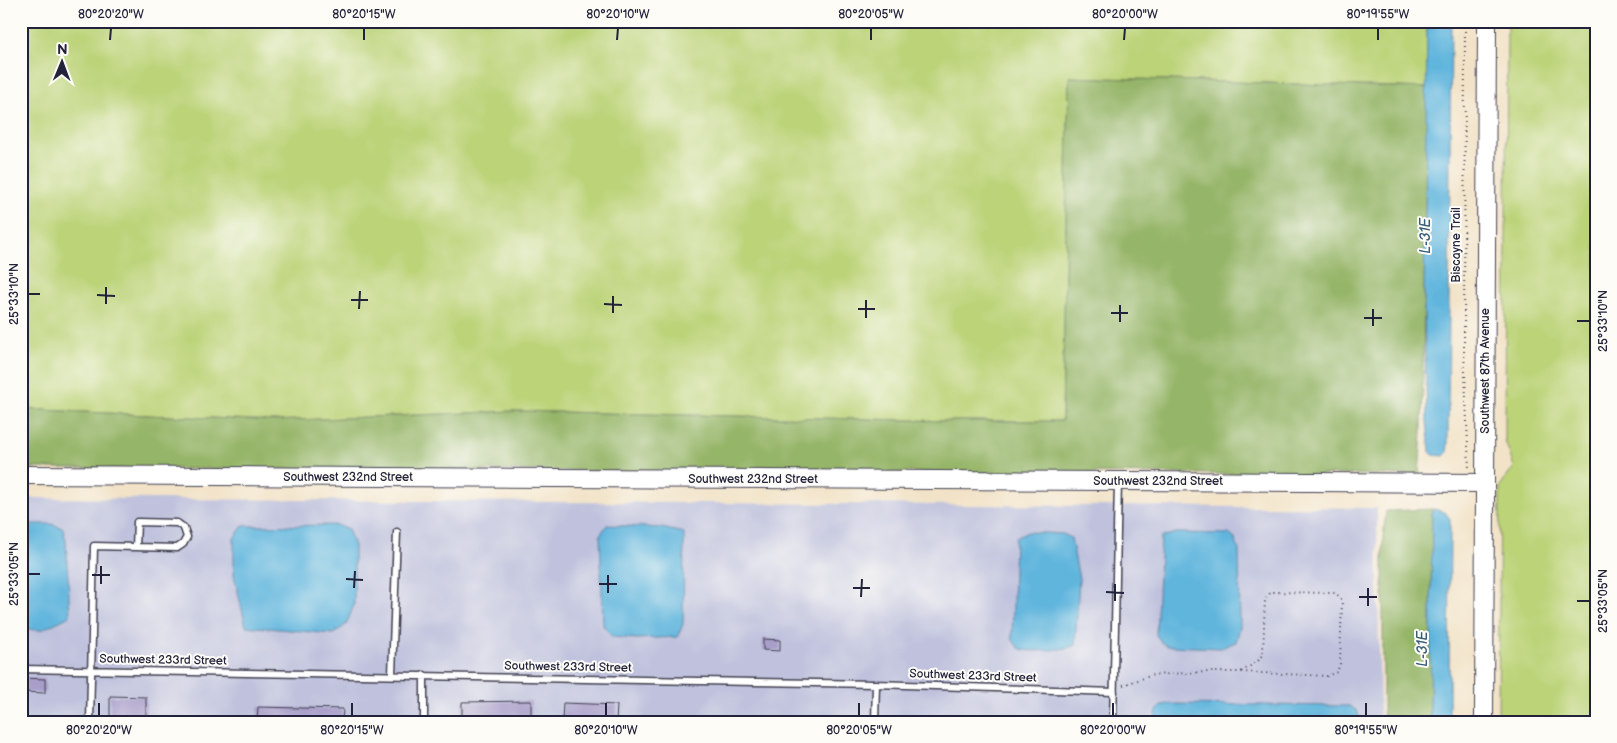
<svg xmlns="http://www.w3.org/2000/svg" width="1617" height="743" font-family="'Balsamiq Sans',sans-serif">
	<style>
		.industrial { fill: #c0c2dd }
		.green { fill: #bcd378; stroke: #6f7a5a }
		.forest { fill: #95b568; stroke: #5c6c52 }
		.water { fill: #61b5dd; stroke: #426c8c }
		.building { fill: #a89ec9 }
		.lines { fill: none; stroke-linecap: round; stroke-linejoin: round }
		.lane-casing { stroke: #413f50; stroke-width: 9 }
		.secondary-casing { stroke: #413f50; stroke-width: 20 }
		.path { stroke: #413f50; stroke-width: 2; stroke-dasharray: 1 4; stroke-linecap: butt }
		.lane { stroke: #fff; stroke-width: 6 }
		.secondary { stroke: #fff; stroke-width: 18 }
		.ticks { fill: none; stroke: #22223b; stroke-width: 2 }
		.labels { text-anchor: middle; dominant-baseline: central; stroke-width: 4; stroke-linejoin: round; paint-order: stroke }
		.street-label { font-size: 12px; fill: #22223b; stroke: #fdfcf7 }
		.water-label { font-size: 14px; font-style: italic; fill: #3b5d7c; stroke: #fdfcf7 }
		.neatline { fill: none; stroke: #22223b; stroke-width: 2 }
		.ticks-label { font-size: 12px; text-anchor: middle; fill: #22223b }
	</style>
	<rect width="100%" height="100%" fill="#fdfcf7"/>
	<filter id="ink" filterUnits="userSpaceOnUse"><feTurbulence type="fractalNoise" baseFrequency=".02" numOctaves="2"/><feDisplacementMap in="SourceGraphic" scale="10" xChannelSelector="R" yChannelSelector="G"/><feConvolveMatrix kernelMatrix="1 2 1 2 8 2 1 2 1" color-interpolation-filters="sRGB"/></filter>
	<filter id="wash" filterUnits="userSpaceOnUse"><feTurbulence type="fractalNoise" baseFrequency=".0096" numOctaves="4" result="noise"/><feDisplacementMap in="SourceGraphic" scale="20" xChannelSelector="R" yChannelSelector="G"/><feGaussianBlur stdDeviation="1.12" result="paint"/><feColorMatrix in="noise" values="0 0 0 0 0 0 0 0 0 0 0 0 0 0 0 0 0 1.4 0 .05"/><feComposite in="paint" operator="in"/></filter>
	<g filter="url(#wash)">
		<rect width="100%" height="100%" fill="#f2e3c8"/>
		<!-- industrial -->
		<path class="industrial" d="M21 498 1377 508 1380 722H21Z"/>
		<!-- green -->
		<path class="green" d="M21 21H1427V88L1069 77 1062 421H949L515 411 273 421 21 409Z
			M1507 21H1596V722H1498L1500 487 1514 467 1505 441Z"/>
		<!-- forest -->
		<path class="forest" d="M1069 77 1427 88 1422 432 1419 475 21 468V409L273 421 515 411 949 421H1062Z
			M1434 509 1432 514 1430 722H1383V538L1386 511Z"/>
		<!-- water -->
		<path class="water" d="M1427 21H1451L1448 445 1447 453 1444 456 1433 455 1430 452 1427 422 1424 314Z
			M1434 509 1445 512 1450 519 1449 722H1430L1432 514Z
			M21 524H51L63 528 66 541 70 616 41 630 21 629Z
			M336 525 348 529 354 546V605L346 625 333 634 246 626 234 576V538L243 526Z
			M607 525 662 528 684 533 683 624 678 637 637 639 612 637 603 625 600 535Z
			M1028 532 1063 534 1071 538 1079 579 1075 645C1068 650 1031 652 1023 650 1017 648 1014 642 1012 638L1015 538Z
			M1176 533 1229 534 1235 539 1239 550 1240 627 1236 642 1221 648 1167 646 1163 644 1156 635 1161 537Z
			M1167 704 1350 706 1357 711 1361 722H1156C1156 711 1156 707 1167 704Z"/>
		<g id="blocks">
			<!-- building -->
			<path class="building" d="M763 639 780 640V651L763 650Z
				M21 678 45 679V693L21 692Z
				M110 696 146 697V722H110Z
				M531 701V722H462V702Z
				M563 703 617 705 616 722H562Z
				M258 707 343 709 342 722H257Z"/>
		</g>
	</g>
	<g filter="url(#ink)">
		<use href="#blocks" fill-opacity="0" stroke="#413f50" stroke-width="1"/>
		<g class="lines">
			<defs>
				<path id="lane" d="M21 669 876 684 1114 692
					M392 675 397 532
					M90 722 94 546 177 548 183 544 187 537 184 528 177 523 137 522 136 547
					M424 722V675
					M875 722 876 684
					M1113 722 1118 482"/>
				<path id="secondary" d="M21 475 1485 483
					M1484 722 1487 21"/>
			</defs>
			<!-- lane casing -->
			<use href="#lane" class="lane-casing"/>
			<!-- secondary casing -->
			<use href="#secondary" class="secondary-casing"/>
			<!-- path -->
			<path class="path" d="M1465 21 1464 350 1469 469
				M1123 685 1153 675 1205 672H1241L1327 676 1337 672 1340 664 1342 600 1336 593 1271 592 1265 599 1263 654 1258 661 1241 672"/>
			<!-- lane -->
			<use href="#lane" class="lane"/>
			<!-- secondary -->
			<use href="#secondary" class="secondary"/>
		</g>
	</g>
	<!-- ticks -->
	<path class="ticks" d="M110 40 111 28M364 40V28M617 40 618 28M871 40V28M1124 40 1125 28M1378 40V28M28 294H40M97 295 115 296M351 300H368M106 304V287M604 304 622 305M359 309 360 291M858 309H875M613 313V296M1111 313H1128M866 318V300M1364 318H1382M1577 321H1590M1120 322V305M1373 326V309M28 574H40M92 575H110M346 579 363 580M101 584V566M599 584H617M354 588 355 571M853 588H870M1106 592 1124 593M608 593V575M861 597 862 579M1359 597H1377M1115 601V584M1577 601H1590M1368 606V588M99 716V703M352 716V703M606 716V703M859 716V703M1113 716V703M1366 716V703"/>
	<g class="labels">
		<!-- street labels -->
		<g class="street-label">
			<text transform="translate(1456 245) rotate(-90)">Biscayne Trail</text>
			<text transform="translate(1485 371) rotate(-90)">Southwest 87th Avenue</text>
			<text x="348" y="477">Southwest 232nd Street</text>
			<text x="753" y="479">Southwest 232nd Street</text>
			<text x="1158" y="481">Southwest 232nd Street</text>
			<text transform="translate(163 660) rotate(1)">Southwest 233rd Street</text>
			<text transform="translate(568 667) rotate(1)">Southwest 233rd Street</text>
			<text transform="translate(973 676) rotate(2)">Southwest 233rd Street</text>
		</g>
		<!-- water labels -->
		<g class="water-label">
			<text transform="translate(1425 236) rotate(-90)">L-31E</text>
			<text transform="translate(1422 649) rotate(-90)">L-31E</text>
		</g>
	</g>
	<!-- margin -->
	<rect width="1617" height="743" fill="none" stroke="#fdfcf7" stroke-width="55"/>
	<!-- north arrow -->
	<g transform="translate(62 62) rotate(1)" stroke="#fdfcf7" stroke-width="4" paint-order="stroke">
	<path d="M0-4L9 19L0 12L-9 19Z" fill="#22223b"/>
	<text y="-8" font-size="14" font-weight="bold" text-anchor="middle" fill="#22223b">N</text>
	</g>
	<rect x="28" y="28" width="1562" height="688" class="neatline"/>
	<g class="ticks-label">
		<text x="111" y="18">80°20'20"W</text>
		<text x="364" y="18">80°20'15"W</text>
		<text x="618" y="18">80°20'10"W</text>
		<text x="871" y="18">80°20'05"W</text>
		<text x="1125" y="18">80°20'00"W</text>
		<text x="1378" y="18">80°19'55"W</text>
		<text transform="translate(14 294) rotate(-90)" y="4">25°33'10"N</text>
		<text transform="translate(1603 321) rotate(-90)" y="4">25°33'10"N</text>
		<text transform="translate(14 574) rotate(-90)" y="4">25°33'05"N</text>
		<text transform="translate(1603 601) rotate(-90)" y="4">25°33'05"N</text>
		<text x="99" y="734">80°20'20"W</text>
		<text x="352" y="734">80°20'15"W</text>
		<text x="606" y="734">80°20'10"W</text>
		<text x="859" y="734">80°20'05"W</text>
		<text x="1113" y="734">80°20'00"W</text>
		<text x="1366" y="734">80°19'55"W</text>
	</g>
</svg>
